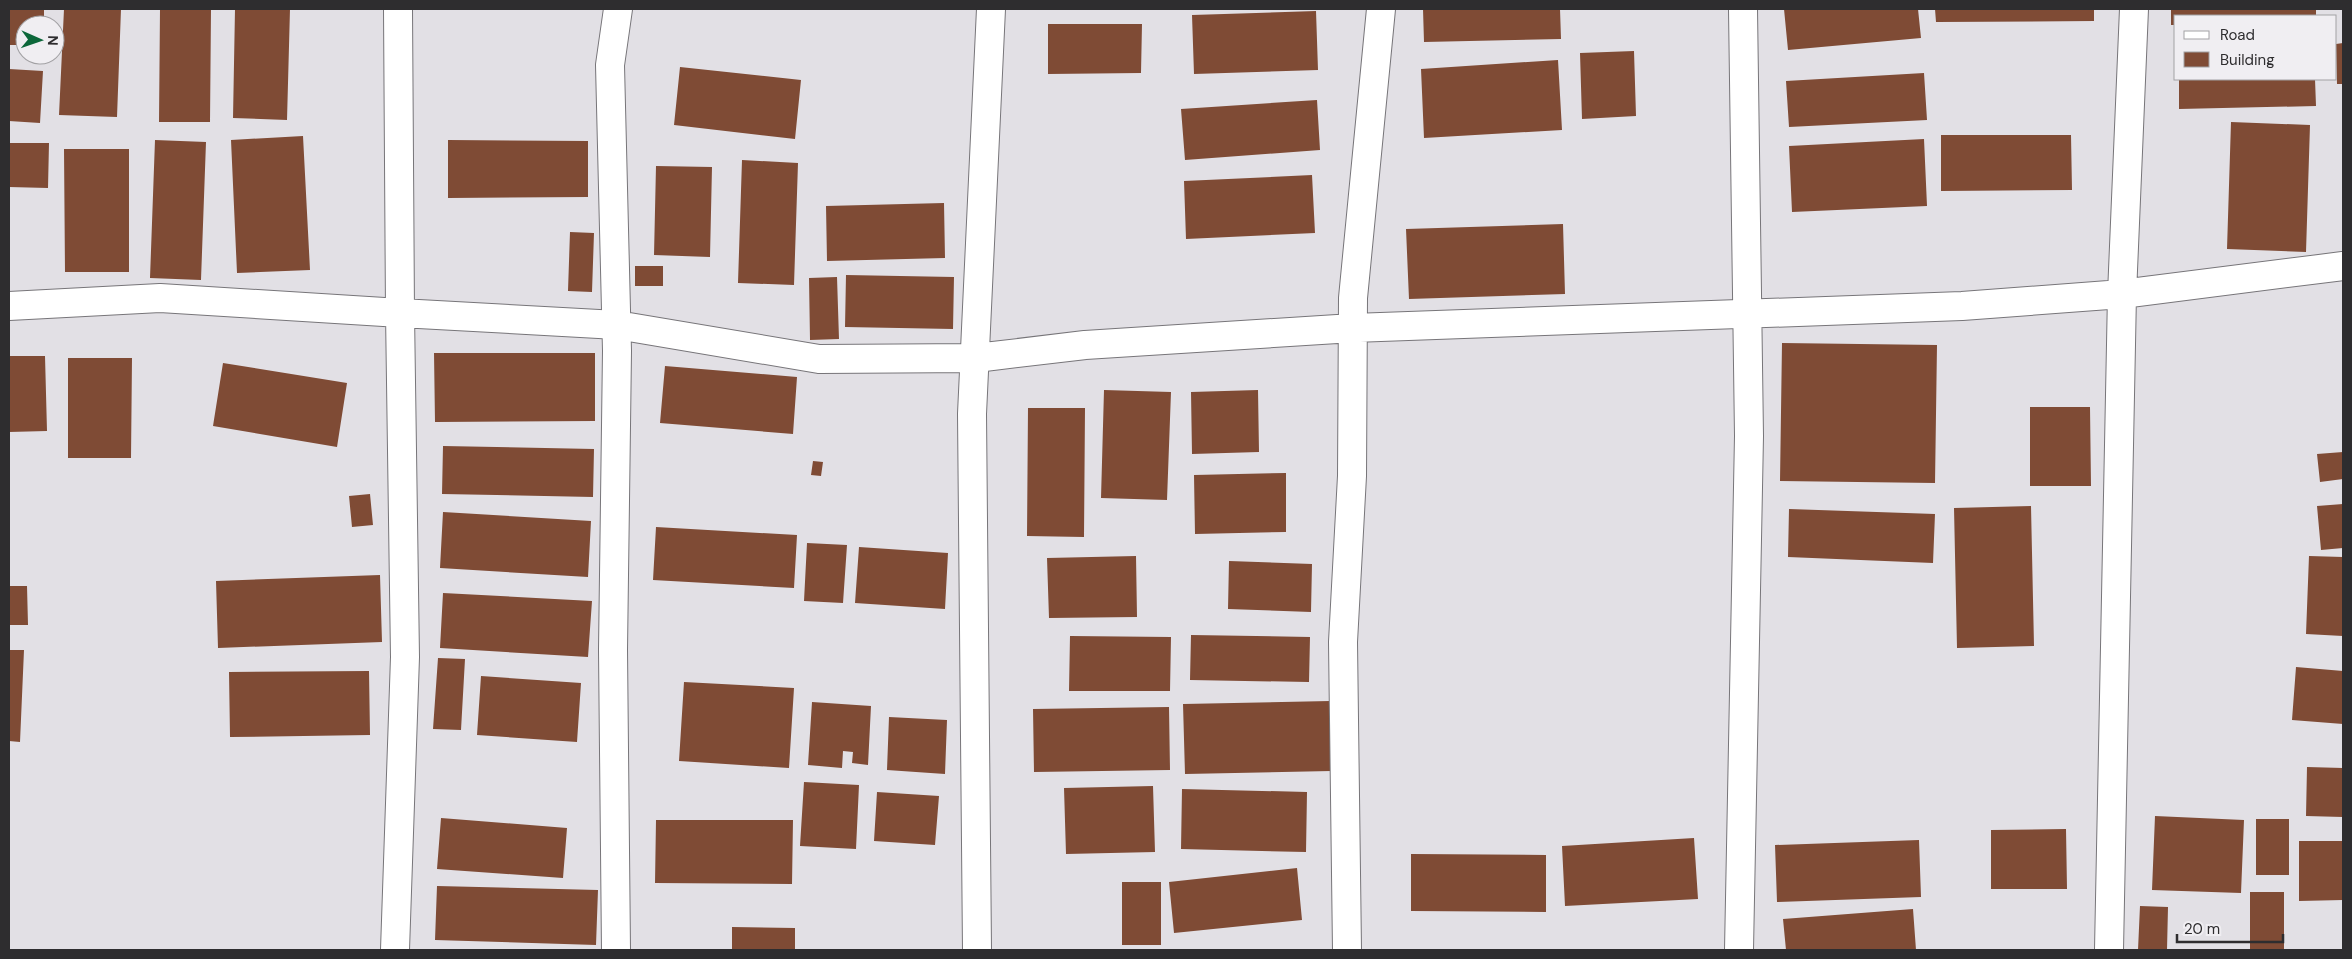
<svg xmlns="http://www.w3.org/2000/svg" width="2352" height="959" font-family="'DM Sans',sans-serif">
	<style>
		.building { fill: #7f4b35 }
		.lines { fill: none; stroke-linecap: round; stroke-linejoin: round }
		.street-casing { stroke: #777579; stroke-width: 30 }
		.street { stroke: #fff; stroke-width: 28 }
	</style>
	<rect width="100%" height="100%" fill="#e2e0e5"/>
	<!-- building -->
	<path class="building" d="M9 9H44V25H25V45H9Z
		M64 9H121L117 117 59 115Z
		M160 9H211L210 122H159Z
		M235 9H290L287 120 233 118Z
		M1423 9H1560L1561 39 1424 42Z
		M1784 9H1918L1921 38 1788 50Z
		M1935 9H2094V21L1936 22Z
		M2171 9H2316V16H2176V25H2171Z
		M1316 11 1318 70 1194 74 1192 15Z
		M1048 24H1142L1141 73 1048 74Z
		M2343 43V84H2337L2336 44Z
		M1634 51 1636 116 1582 119 1580 53Z
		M1558 60 1562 130 1424 138 1421 69Z
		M680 67 801 80 795 139 674 125Z
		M9 69 43 71 40 123 9 121Z
		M1924 73 1927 120 1789 127 1786 81Z
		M2179 79H2315L2316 106 2179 109Z
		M1317 100 1320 150 1185 160 1181 109Z
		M2231 122 2310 125 2306 252 2227 249Z
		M1941 135H2071L2072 190 1941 191Z
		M303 136 310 270 237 273 231 140Z
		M1924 139 1927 206 1792 212 1789 146Z
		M155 140 206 142 201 280 150 278Z
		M448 140 588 141V197L448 198Z
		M9 143H49L48 188 9 187Z
		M64 149H129V272H65Z
		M742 160 798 163 794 285 738 283Z
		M656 166 712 167 710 257 654 255Z
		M1312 175 1315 233 1186 239 1184 181Z
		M944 203 945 258 827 261 826 206Z
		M1563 224 1565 294 1409 299 1406 229Z
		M570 232 594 233 592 292 568 291Z
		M635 266H663V286H635Z
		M846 275 954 277 953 329 845 327Z
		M837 277 839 339 810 340 809 278Z
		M1782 343 1937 345 1935 483 1780 481Z
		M434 353H595V421L435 422Z
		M9 356H45L47 431 9 432Z
		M68 358H132L131 458H68Z
		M223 363 347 383 337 447 213 426Z
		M665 366 797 377 793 434 660 423Z
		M1104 390 1171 392 1167 500 1101 498Z
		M1258 390 1259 452 1192 454 1191 392Z
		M2030 407H2090L2091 486H2030Z
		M1028 408H1085L1084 537 1027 536Z
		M443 446 594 449 593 497 442 494Z
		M2343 452V479L2320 482 2317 454Z
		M813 461 823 462 821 476 811 475Z
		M1286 473V532L1195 534 1194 475Z
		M370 494 373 525 352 527 349 496Z
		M2343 504V548L2321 550 2317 506Z
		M2031 506 2034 646 1957 648 1954 508Z
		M1789 509 1935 514 1933 563 1788 557Z
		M443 512 591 521 588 577 440 568Z
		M656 527 797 535 794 588 653 580Z
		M807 543 847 545 843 603 804 601Z
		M859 547 948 553 945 609 855 603Z
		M1136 556 1137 617 1049 618 1047 558Z
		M2309 556 2343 557V636L2306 634Z
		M1229 561 1312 564 1311 612 1228 609Z
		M380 575 382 642 218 648 216 581Z
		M9 586H27L28 625H9Z
		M443 593 592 601 588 657 440 648Z
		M1191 635 1310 637 1309 682 1190 680Z
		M1070 636 1171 637 1170 691H1069Z
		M9 650H24L20 742 9 741Z
		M438 658 465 659 461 730 433 729Z
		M2296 667 2343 671V724L2292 720Z
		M369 671 370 735 230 737 229 672Z
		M481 676 581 683 577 742 477 735Z
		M684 682 794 688 789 768 679 761Z
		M1330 701 1331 771 1185 774 1183 704Z
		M812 702 871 706 868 765 852 763 853 752 843 751 842 768 808 765Z
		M1169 707 1170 770 1034 772 1033 709Z
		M889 717 947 720 945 774 887 770Z
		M2307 767 2343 768V817L2306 816Z
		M804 782 859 785 856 849 800 846Z
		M1153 786 1155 852 1066 854 1064 788Z
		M1182 789 1307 792 1306 852 1181 849Z
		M877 792 939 796 935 845 874 841Z
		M2155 816 2244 820 2241 893 2152 890Z
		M441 818 567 828 563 878 437 869Z
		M2256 819H2289V875H2256Z
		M656 820H793L792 884 655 883Z
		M2066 829 2067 889H1991V830Z
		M1694 838 1698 899 1565 906 1562 846Z
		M1919 840 1921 897 1777 902 1775 845Z
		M2299 841H2343V900L2299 901Z
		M1411 854 1546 855V912L1411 911Z
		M1297 868 1302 920 1174 933 1169 882Z
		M1122 882H1161V945H1122Z
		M437 886 598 890 596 945 435 940Z
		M2250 892H2284V950H2250Z
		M2140 906 2168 907 2167 950H2138Z
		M1913 909 1916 950H1786L1783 919Z
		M732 927 795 928V950H732Z"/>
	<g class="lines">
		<defs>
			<path id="street" d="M398 9 400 313 617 325 819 359 976 358 1085 345 1353 328 1962 306 2122 294 2343 266
				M9 306 160 298 400 313 405 657 395 950
				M616 950 613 650 617 351 610 65 618 9
				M977 950 972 414 991 9
				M1347 950 1343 642 1352 476 1353 298 1381 9
				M1739 950 1749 436 1743 9
				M2109 950 2122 294 2134 9"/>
		</defs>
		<!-- street casing -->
		<use href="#street" class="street-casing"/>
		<!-- street -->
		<use href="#street" class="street"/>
	</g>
	<!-- border -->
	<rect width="2352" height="959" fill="none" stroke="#2e2d2f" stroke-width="20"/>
	<!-- legend -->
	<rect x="2174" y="15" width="162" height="65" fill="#f0eef2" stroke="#a2a1a4"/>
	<rect x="2184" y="31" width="25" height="8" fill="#ffffff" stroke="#a2a1a4"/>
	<text x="2220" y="40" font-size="15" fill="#2e2d2f">Road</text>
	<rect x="2184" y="52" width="25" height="15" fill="#7f4b35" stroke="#a2a1a4"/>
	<text x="2220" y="65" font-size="15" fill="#2e2d2f">Building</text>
	<!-- north arrow -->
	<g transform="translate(40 40) rotate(92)"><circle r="24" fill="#f0eef2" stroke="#a2a1a4"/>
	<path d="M0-4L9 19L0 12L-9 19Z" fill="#0c673a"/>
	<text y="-8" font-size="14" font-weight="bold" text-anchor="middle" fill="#2e2d2f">N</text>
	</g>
	<!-- scale -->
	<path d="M2177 934v8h106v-8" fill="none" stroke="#2e2d2f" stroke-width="2.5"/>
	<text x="2184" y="934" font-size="15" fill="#2e2d2f" stroke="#f0eef2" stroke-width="4" paint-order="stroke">20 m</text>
</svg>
